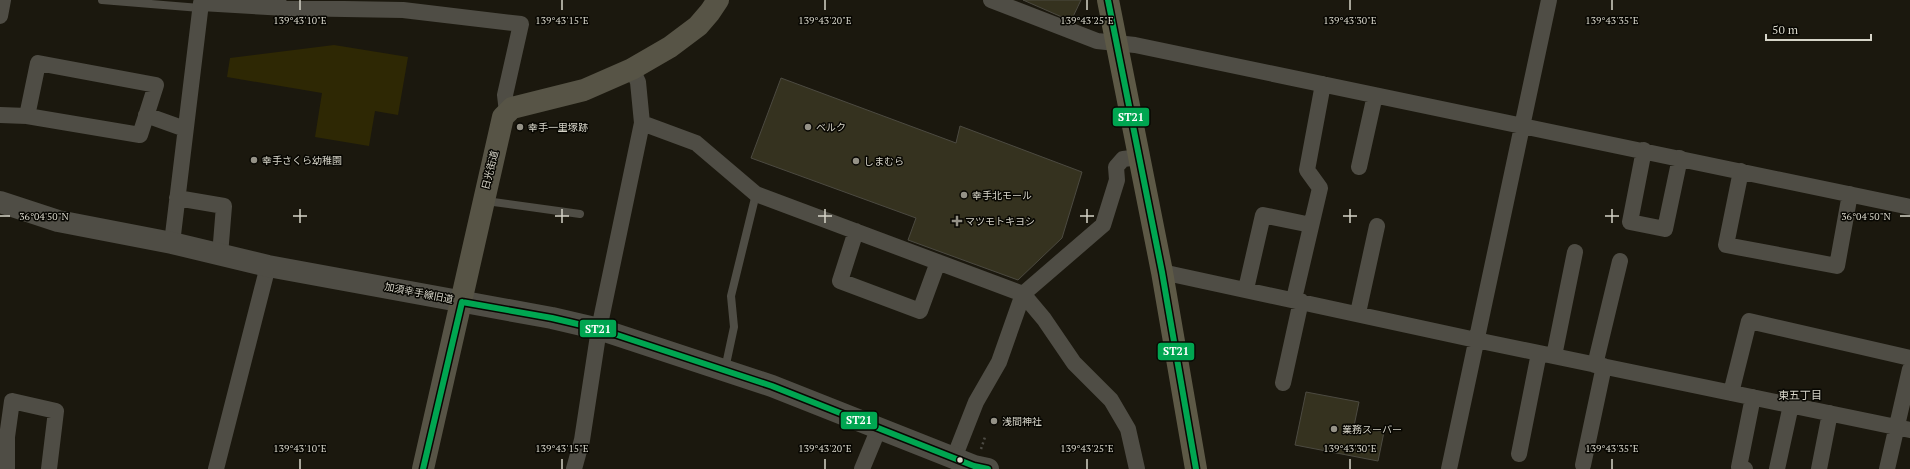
<svg xmlns="http://www.w3.org/2000/svg" width="1910" height="469" font-family="'PT Serif','Noto Sans JP',serif">
	<style>
		.green { fill: #2e2804 }
		.building { fill: #35321f; stroke: #4c4a41 }
		.lines { fill: none; stroke-linecap: round; stroke-linejoin: round }
		.path { stroke: #4d4b44; stroke-width: 2.5; stroke-dasharray: 2 3; stroke-linecap: butt }
		.lane { stroke: #4f4d45; stroke-width: 8 }
		.street { stroke: #4f4d45; stroke-width: 16 }
		.secondary { stroke: #4f4d45; stroke-width: 22 }
		.primary { stroke: #575446; stroke-width: 22 }
		.highway { stroke: #5d5946; stroke-width: 22 }
		.bus-1-casing { stroke: #080702; stroke-width: 9 }
		.bus-1 { stroke: #00a651; stroke-width: 6 }
		.ticks { fill: none; stroke: #d6d4c8; stroke-width: 1.5 }
		.poi-dot { fill: #959287; stroke: #080702; stroke-width: 1.5 }
		.bus-dot { fill: #d6d4c8; stroke: #080702; stroke-width: 1.5 }
		.labels { text-anchor: middle; dominant-baseline: central; stroke-width: 3; stroke-linejoin: round; paint-order: stroke }
		.poi-label { font-size: 10px; fill: #d6d4c8; stroke: #080702; text-anchor: start }
		.street-label { font-size: 10px; fill: #d6d4c8; stroke: #080702 }
		.neighbourhood-label { font-size: 11px; fill: #d6d4c8; stroke: #080702 }
		.ticks-label { font-size: 10px; text-anchor: middle; fill: #d6d4c8; stroke: #080702; stroke-width: 3; stroke-linejoin: round; paint-order: stroke }
		.line-badge { stroke: #080702; stroke-width: 1.5 }
		.badge-label { font-size: 11px; text-anchor: middle; font-weight: bold; fill: #fff }
	</style>
	<rect width="100%" height="100%" fill="#1b180e"/>
	<!-- green -->
	<path class="green" d="M334 45 408 57 398 115 375 111 369 146 315 137 322 93 227 77 230 58Z"/>
	<!-- building -->
	<path class="building" d="M1023 0H1081L1071 21Z
		M781 78 956 143 960 126 1082 172 1062 238 1018 280 908 240 916 218 751 158Z
		M1306 392 1359 402 1354 426 1384 432 1378 461 1295 445Z"/>
	<g class="lines">
		<!-- path -->
		<path class="path" d="M981 449 985 437"/>
		<!-- lane -->
		<path class="lane" d="M102 0 200 8
			M486 201 580 214
			M725 369 734 327 731 296 756 194"/>
		<!-- street -->
		<path class="street" d="M991 0 1097 41 1135 45 1910 207
			M0 16 3 0
			M0 115 27 116 140 135 156 85 38 63 27 116
			M146 115 185 129
			M642 123 696 143 756 194 1023 294 1044 319 1074 363 1111 400 1128 429 1137 469
			M1644 150 1630 222 1665 229 1680 158
			M1359 167 1375 95
			M1741 171 1726 245 1837 266 1850 194
			M177 198 224 206 220 255
			M856 231 840 281 920 311 938 262
			M172 243 201 3 286 8 403 10 521 24 505 95 507 112
			M1162 272 1476 340 1910 430
			M1246 289 1263 215 1311 225
			M1294 299 1320 188 1307 170 1323 84
			M1358 313 1377 226
			M1554 356 1575 252
			M1595 365 1620 261
			M1283 383 1301 301
			M1731 393 1749 321 1910 358
			M1519 454 1539 353
			M954 458 976 402 999 362 1023 294 1103 225 1117 180 1116 167 1123 159 1140 157
			M1583 465 1604 366
			M7 469V437L12 401 56 411 49 469
			M216 469 268 266
			M574 469 582 440 599 329 642 123 638 82 632 69
			M862 469 879 428
			M1449 469 1549 0
			M1745 469 1739 467 1753 397
			M1777 469 1791 405
			M1819 469 1830 413
			M1887 469 1910 369"/>
		<!-- secondary -->
		<path class="secondary" d="M0 202 58 221 172 243 268 266 552 318 599 329 772 386 974 466 988 469"/>
		<!-- primary -->
		<path class="primary" d="M423 469 503 117 512 108 584 90 632 69 670 47 698 26 710 12 718 0"/>
		<!-- highway -->
		<path class="highway" d="M1108 0 1162 272 1196 469"/>
		<defs>
			<path id="bus-1" d="M1108 0 1162 272 1196 469
				M462 302 552 318 599 329 772 386 974 466 988 469
				M423 469 462 302"/>
		</defs>
		<!-- bus-1 casing -->
		<use href="#bus-1" class="bus-1-casing"/>
		<!-- bus-1 -->
		<use href="#bus-1" class="bus-1"/>
	</g>
	<!-- ticks -->
	<path class="ticks" d="M300 0V10M562 0V10M825 0V10M1087 0V10M1350 0V10M1612 0V10M300 209V223M562 209V223M825 209V223M1087 209V223M1350 209V223M1612 209V223M0 216H10M293 216H307M555 216H569M818 216H832M1080 216H1094M1343 216H1357M1605 216H1619M1900 216H1910M300 459V469M562 459V469M825 459V469M1087 459V469M1350 459V469M1612 459V469"/>
	<!-- markers -->
	<g class="poi-dot">
		<circle cx="520" cy="127" r="4"/>
		<circle cx="808" cy="127" r="4"/>
		<circle cx="254" cy="160" r="4"/>
		<circle cx="856" cy="161" r="4"/>
		<circle cx="964" cy="195" r="4"/>
		<path d="M955 215h4v4h4v4h-4v4h-4v-4h-4v-4h4z"/>
		<circle cx="994" cy="421" r="4"/>
		<circle cx="1334" cy="429" r="4"/>
	</g>
	<circle class="bus-dot" cx="960" cy="460" r="3.5"/>
	<g class="labels">
		<!-- poi labels -->
		<g class="poi-label">
			<text x="528" y="127">幸手一里塚跡</text>
			<text x="816" y="127">ベルク</text>
			<text x="262" y="160">幸手さくら幼稚園</text>
			<text x="864" y="161">しまむら</text>
			<text x="972" y="195">幸手北モール</text>
			<text x="965" y="221">マツモトキヨシ</text>
			<text x="1002" y="421">浅間神社</text>
			<text x="1342" y="429">業務スーパー</text>
		</g>
		<!-- street labels -->
		<g class="street-label">
			<text transform="translate(490 170) rotate(-76)">日光街道</text>
			<text transform="translate(419 293) rotate(11)">加須幸手線旧道</text>
		</g>
		<!-- neighbourhood labels -->
		<g class="neighbourhood-label">
			<text x="1800" y="395">東五丁目</text>
		</g>
	</g>
	<g class="ticks-label">
		<text x="300" y="24">139°43'10"E</text>
		<text x="562" y="24">139°43'15"E</text>
		<text x="825" y="24">139°43'20"E</text>
		<text x="1087" y="24">139°43'25"E</text>
		<text x="1350" y="24">139°43'30"E</text>
		<text x="1612" y="24">139°43'35"E</text>
		<text x="44" y="220">36°04'50"N</text>
		<text x="1866" y="220">36°04'50"N</text>
		<text x="300" y="452">139°43'10"E</text>
		<text x="562" y="452">139°43'15"E</text>
		<text x="825" y="452">139°43'20"E</text>
		<text x="1087" y="452">139°43'25"E</text>
		<text x="1350" y="452">139°43'30"E</text>
		<text x="1612" y="452">139°43'35"E</text>
	</g>
	<g class="line-badge">
		<rect x="1112" y="107" width="38" height="20" rx="4" fill="#00a651"/>
		<rect x="579" y="319" width="38" height="19" rx="4" fill="#00a651"/>
		<rect x="1157" y="342" width="38" height="19" rx="4" fill="#00a651"/>
		<rect x="840" y="411" width="38" height="19" rx="4" fill="#00a651"/>
	</g>
	<g class="badge-label">
		<text x="1131" y="121">ST21</text>
		<text x="598" y="333">ST21</text>
		<text x="1176" y="355">ST21</text>
		<text x="859" y="424">ST21</text>
	</g>
	<!-- scale -->
	<path d="M1766 34v6h105v-6" fill="none" stroke="#d6d4c8" stroke-width="2"/>
	<text x="1772" y="34" font-size="12" fill="#d6d4c8" stroke="#080702" stroke-width="3" paint-order="stroke">50 m</text>
</svg>
